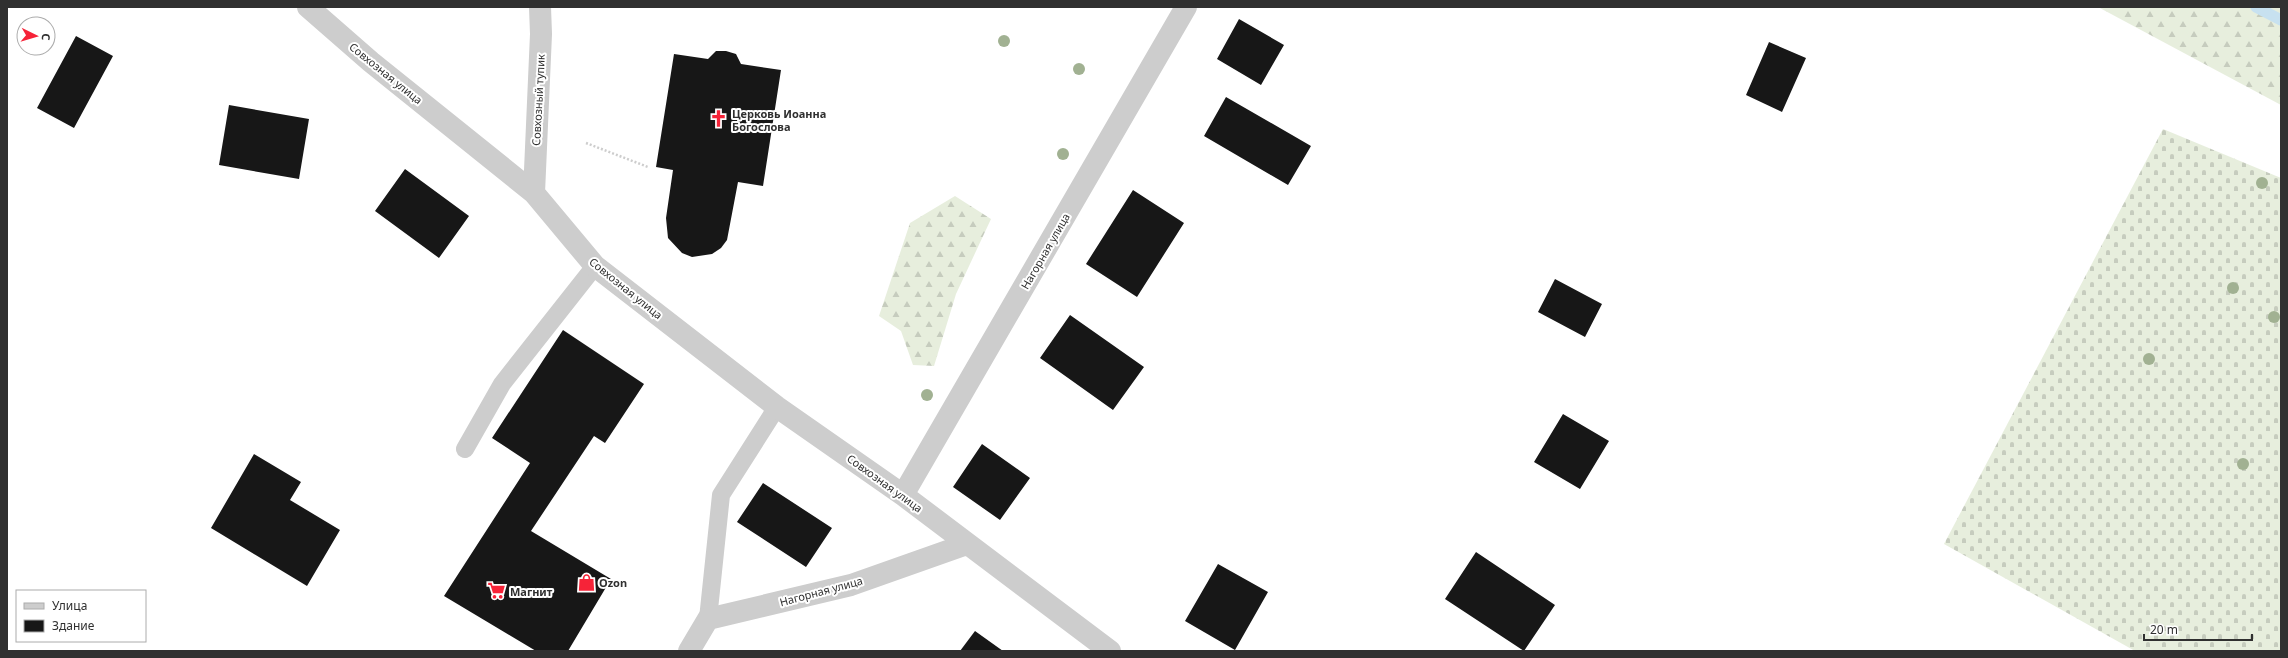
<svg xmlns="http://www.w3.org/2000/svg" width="2288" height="658" font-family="'Noto Sans',sans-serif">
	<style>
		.forest { fill: url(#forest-firs) }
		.cemetery { fill: url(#cemetery-stones) }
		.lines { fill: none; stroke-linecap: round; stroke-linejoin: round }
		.stream { stroke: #c7e1f0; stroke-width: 11 }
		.building { fill: #171717 }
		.path { stroke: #cdcdcd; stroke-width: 2.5; stroke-dasharray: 2 2; stroke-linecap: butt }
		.lane { stroke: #cdcdcd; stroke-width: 18 }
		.street { stroke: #cdcdcd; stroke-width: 22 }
		.tree { fill: #a1b192 }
		.labels { text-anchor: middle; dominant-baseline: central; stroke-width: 4; stroke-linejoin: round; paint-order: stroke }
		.street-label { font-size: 11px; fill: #303030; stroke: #fff }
		.poi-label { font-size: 11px; font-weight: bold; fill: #303030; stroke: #fff; text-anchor: start }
	</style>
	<defs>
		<pattern id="forest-firs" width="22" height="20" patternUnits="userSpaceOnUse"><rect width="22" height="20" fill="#e7eedd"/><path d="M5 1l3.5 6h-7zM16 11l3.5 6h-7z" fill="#c6ccbe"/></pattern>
		<pattern id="cemetery-stones" width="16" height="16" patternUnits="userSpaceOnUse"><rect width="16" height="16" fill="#e7eedd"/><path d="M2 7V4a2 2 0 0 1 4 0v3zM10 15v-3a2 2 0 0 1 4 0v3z" fill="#c6ccbe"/></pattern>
	</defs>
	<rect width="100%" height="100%" fill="#fff"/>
	<!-- forest -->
	<path class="forest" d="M2098 7H2281V105Z
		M955 196 991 219 956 294 934 366 913 365 901 331 879 316 910 223Z"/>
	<!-- cemetery -->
	<path class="cemetery" d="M2163 129 2281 178V651H2135L1944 544Z"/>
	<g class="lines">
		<!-- stream -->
		<path class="stream" d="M2256 7 2281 20"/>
	</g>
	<!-- building -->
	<path class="building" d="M1239 19 1284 45 1261 85 1217 59Z
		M76 36 113 56 74 128 37 108Z
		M1769 42 1806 58 1782 112 1746 95Z
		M716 51H726L736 54 741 64 781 70 763 186 738 182 727 240 721 248 712 254 692 257 682 253 668 238 666 218 673 170 656 167 674 54 708 59Z
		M1226 97 1311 146 1288 185 1204 136Z
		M229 105 309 119 299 179 219 165Z
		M405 169 469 216 439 258 375 211Z
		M1133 190 1184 223 1137 297 1086 264Z
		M1555 279 1602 304 1585 337 1538 312Z
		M1070 315 1144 367 1113 410 1040 358Z
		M563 330 644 384 605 443 594 436 531 531 611 579 568 651H536L444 596 530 463 492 438Z
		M1563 414 1609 441 1580 489 1534 462Z
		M982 444 1030 478 1000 520 953 487Z
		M254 454 301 482 290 500 340 530 307 586 211 528Z
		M763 483 832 528 806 567 737 522Z
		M1476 552 1555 605 1524 651 1445 599Z
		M1218 564 1268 592 1235 650 1185 621Z
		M975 631 1003 651H960Z"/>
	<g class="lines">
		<!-- path -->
		<path class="path" d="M586 143 648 167"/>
		<!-- lane -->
		<path class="lane" d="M465 449 502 384 595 266
			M708 619 721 495 777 407"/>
		<!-- street -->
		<path class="street" d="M308 7 371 62 534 193 595 266 777 407 903 495 1110 651
			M534 193 541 34 540 7
			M903 495 1186 7
			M689 651 708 619 851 585 967 544"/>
	</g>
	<!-- trees -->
	<g class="tree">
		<circle cx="1004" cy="41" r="6"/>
		<circle cx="1079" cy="69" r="6"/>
		<circle cx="1063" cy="154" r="6"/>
		<circle cx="2262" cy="183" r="6"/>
		<circle cx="2233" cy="288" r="6"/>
		<circle cx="2274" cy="317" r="6"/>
		<circle cx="2149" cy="359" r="6"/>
		<circle cx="927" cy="395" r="6"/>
		<circle cx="2243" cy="464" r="6"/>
	</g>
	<!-- icons -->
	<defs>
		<symbol id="church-bare" viewBox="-9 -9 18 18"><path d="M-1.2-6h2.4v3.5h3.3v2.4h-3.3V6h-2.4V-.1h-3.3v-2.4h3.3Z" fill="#f62338" stroke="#fff" stroke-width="2.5" paint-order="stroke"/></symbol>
		<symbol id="shop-bare" viewBox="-9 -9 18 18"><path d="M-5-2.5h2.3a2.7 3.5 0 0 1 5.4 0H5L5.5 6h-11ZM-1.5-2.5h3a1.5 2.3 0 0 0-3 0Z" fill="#f62338" stroke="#fff" stroke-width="2.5" paint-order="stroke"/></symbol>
		<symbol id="supermarket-bare" viewBox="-9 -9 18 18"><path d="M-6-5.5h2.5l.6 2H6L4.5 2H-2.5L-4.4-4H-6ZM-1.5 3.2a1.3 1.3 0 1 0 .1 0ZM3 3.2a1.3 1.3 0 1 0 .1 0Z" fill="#f62338" stroke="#fff" stroke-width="2.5" paint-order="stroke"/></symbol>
	</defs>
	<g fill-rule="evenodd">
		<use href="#church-bare" x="706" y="106" width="25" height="25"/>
		<use href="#shop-bare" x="574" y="570" width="25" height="25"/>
		<use href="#supermarket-bare" x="484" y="578" width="25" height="25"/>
	</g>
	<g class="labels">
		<!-- street labels -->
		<g class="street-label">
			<text transform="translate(386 73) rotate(39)">Совхозная улица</text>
			<text transform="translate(538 100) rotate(-87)">Совхозный тупик</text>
			<text transform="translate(1045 251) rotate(-60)">Нагорная улица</text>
			<text transform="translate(626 288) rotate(39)">Совхозная улица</text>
			<text transform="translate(885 483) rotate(36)">Совхозная улица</text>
			<text transform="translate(821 591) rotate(-15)">Нагорная улица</text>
		</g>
		<!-- poi labels -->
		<g class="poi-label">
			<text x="732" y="113">Церковь Иоанна<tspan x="732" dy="13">Богослова</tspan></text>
			<text x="599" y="582">Ozon</text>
			<text x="510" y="591">Магнит</text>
		</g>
	</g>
	<!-- border -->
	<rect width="2288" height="658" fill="none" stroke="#303030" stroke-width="16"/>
	<!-- legend -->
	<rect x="16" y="590" width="130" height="52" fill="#ffffff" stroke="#acacac"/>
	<rect x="24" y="603" width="20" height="6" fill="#cdcdcd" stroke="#acacac"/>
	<text x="52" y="610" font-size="12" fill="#303030">Улица</text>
	<rect x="24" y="620" width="20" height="12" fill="#171717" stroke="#acacac"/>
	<text x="52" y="630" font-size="12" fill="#303030">Здание</text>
	<!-- north arrow -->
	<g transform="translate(36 36) rotate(95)"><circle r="19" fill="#ffffff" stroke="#acacac"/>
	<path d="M0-3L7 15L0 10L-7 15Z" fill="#f62338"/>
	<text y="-6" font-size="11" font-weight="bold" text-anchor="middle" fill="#303030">С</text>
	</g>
	<!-- scale -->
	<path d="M2144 634v6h108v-6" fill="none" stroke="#303030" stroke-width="2"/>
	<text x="2150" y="634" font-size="12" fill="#303030" stroke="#ffffff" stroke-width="3" paint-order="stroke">20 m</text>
</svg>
